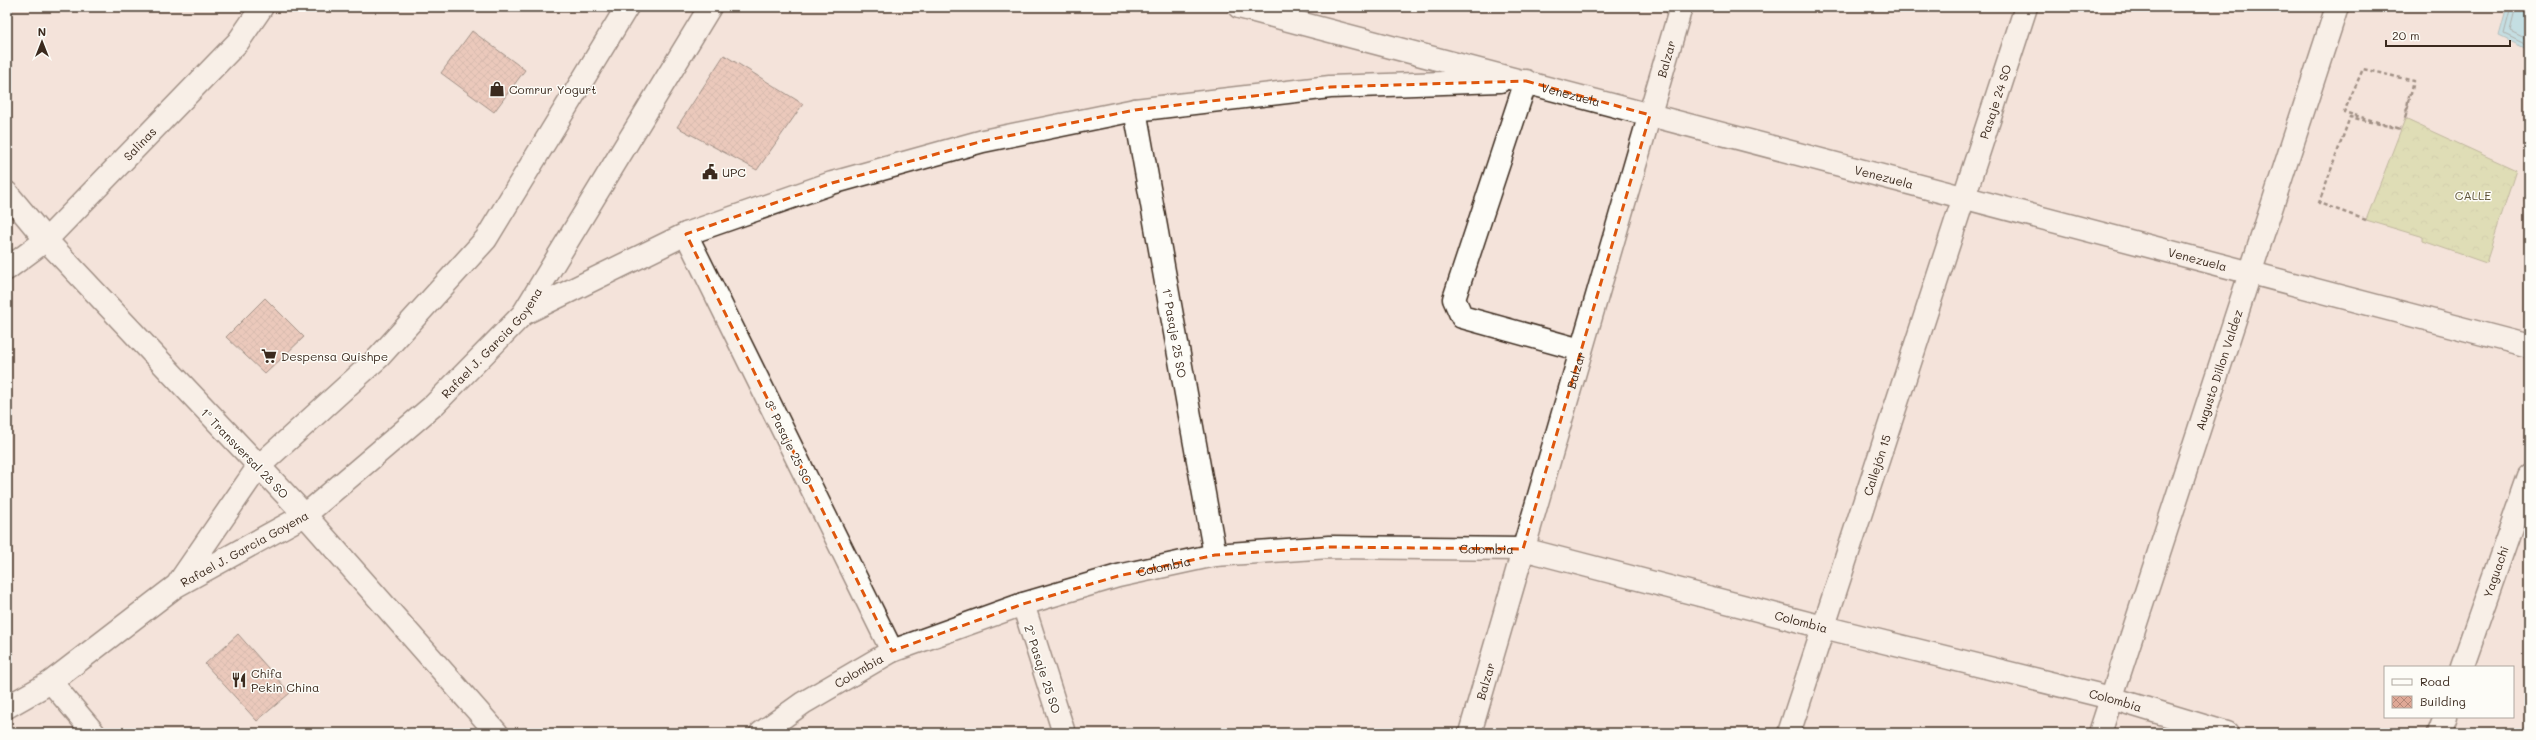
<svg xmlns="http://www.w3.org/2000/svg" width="2536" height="740" font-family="Mali,sans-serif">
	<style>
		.forest { fill: url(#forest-crowns); stroke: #807f54 }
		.water { fill: #8bd7eb; stroke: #6b9299 }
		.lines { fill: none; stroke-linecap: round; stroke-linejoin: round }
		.shore { stroke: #5b6f70; stroke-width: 1 }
		.building { fill: url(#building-cross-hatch); stroke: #3b2a1e }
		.lane-casing { stroke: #3b2a1e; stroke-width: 25 }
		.street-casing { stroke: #3b2a1e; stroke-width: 25 }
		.secondary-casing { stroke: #3b2a1e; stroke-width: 25 }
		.path { stroke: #3b2a1e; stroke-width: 2.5; stroke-dasharray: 4 3; stroke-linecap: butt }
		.lane { stroke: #fdfcf7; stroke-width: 22 }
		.street { stroke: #fdfcf7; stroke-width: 22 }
		.secondary { stroke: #fdfcf7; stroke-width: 22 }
		.marked { fill: none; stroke: #df570d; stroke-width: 3; stroke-dasharray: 8 5; stroke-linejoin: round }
		.labels { text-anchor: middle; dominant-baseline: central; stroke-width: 3; stroke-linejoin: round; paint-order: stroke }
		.street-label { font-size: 12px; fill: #3b2a1e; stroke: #fdfcf7 }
		.poi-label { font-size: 12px; fill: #3b2a1e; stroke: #fdfcf7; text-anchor: start }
		.park-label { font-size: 12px; fill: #5e5439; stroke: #fdfcf7 }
	</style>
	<defs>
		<pattern id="forest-crowns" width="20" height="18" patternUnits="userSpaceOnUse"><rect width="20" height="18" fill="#c5d489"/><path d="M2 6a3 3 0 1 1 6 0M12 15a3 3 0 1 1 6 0" fill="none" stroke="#aab676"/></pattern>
		<pattern id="building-cross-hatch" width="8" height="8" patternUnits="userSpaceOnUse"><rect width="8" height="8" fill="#dfa896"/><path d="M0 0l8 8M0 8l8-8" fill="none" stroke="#b6897a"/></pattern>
	</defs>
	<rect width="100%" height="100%" fill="#f4e3da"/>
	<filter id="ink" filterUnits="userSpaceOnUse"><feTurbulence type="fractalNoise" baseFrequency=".025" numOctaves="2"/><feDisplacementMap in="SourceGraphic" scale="8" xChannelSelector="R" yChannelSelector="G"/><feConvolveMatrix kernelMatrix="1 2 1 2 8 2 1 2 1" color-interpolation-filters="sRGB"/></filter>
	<g filter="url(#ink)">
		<!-- forest -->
		<path class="forest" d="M2405 119 2516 170 2486 263 2423 241V237L2366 220Z"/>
		<!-- water -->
		<path class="water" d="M2507 7H2529V50L2499 36Z"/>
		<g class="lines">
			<!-- shore -->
			<path class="shore" d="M2511 7 2504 34 2529 46
				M2516 7 2510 31 2529 40"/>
		</g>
		<!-- building -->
		<path class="building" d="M472 31 525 70 494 112 441 73Z
			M724 55 803 104 757 170 677 127Z
			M265 298 304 337 265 374 226 337Z
			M238 634 290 693 257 721 205 664Z"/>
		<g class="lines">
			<defs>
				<path id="lane" d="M1526 81 1454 299 1462 317 1581 350"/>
				<g id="street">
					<path d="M1135 110 1215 555"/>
					<path d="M7 193 46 240 305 515 497 733"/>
					<path d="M686 234 892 651"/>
					<path id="s1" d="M7 269 46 240 238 42 262 7"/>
					<path d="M1023 604 1064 733"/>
					<path id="s2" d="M2462 667 2529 476"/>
					<path d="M51 682 94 733"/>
					<path id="s3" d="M761 733 803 703 892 651 1023 604 1118 576 1215 555 1329 547 1523 549 1823 627 2111 698 2227 733"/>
					<path id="s4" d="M1470 733 1681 7"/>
					<path id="s5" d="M1789 733 2026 7"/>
					<path id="s6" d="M2100 733 2337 7"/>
					<path d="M2439 733 2445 717"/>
				</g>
				<g id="secondary">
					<path id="s7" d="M1239 7 2529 346"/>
					<path d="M523 314 686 234 832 183 983 141 1135 110 1330 87 1500 81"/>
					<path d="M179 582 258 467 379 357 486 239 627 7"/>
					<path id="s8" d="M7 707 51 682 176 586 305 515 434 405 523 314 710 7"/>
				</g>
			</defs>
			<!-- lane casing -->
			<use href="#lane" class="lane-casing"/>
			<!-- street casing -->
			<use href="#street" class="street-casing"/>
			<!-- secondary casing -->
			<use href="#secondary" class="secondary-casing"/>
			<!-- path -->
			<path class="path" d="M2366 220 2319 203 2350 117 2401 129 2344 112 2363 69 2414 81 2405 119 2409 96"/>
			<!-- lane -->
			<use href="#lane" class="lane"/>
			<!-- street -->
			<use href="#street" class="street"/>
			<!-- secondary -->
			<use href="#secondary" class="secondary"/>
		</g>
	</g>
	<!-- marked area -->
	<path d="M0 0H2536V740H0ZM1526 81 1650 115 1523 549 1329 547 1215 555 1118 576 1023 604 892 651 686 234 832 183 983 141 1135 110 1330 87Z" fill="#f4e3da" fill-opacity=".55" fill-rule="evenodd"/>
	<path class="marked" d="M1526 81 1650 115 1523 549 1329 547 1215 555 1118 576 1023 604 892 651 686 234 832 183 983 141 1135 110 1330 87Z"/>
	<!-- icons -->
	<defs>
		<symbol id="shop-bare" viewBox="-9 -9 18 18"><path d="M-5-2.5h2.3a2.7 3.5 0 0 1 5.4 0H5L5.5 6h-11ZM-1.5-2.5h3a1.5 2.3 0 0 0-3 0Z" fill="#3b2a1e" stroke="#fdfcf7" stroke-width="2.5" paint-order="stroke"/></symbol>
		<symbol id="civic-bare" viewBox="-9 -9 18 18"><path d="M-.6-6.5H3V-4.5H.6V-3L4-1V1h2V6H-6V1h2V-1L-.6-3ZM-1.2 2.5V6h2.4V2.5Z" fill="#3b2a1e" stroke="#fdfcf7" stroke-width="2.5" paint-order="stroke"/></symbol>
		<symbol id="supermarket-bare" viewBox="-9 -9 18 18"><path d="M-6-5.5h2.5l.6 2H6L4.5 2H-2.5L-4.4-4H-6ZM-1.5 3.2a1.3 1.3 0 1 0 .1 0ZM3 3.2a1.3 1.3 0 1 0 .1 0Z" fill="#3b2a1e" stroke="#fdfcf7" stroke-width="2.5" paint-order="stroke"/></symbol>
		<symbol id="restaurant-bare" viewBox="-9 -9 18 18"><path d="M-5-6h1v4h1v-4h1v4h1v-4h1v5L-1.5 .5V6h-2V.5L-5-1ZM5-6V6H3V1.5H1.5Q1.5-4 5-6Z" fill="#3b2a1e" stroke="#fdfcf7" stroke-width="2.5" paint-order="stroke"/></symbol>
	</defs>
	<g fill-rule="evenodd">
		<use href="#shop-bare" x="486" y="78" width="22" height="22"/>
		<use href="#civic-bare" x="699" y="161" width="22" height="22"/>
		<use href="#supermarket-bare" x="258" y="345" width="22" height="22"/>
		<use href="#restaurant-bare" x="228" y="669" width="22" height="22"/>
	</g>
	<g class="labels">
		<!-- street labels -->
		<g class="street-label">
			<text stroke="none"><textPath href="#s4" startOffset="702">Balzar</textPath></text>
			<text stroke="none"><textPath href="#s7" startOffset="343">Venezuela</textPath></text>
			<text stroke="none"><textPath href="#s5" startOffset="664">Pasaje 24 SO</textPath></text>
			<text stroke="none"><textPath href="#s1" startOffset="183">Salinas</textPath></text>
			<text stroke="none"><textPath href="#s7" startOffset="667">Venezuela</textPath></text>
			<text stroke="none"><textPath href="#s7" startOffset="991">Venezuela</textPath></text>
			<text transform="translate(1175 333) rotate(80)">1º Pasaje 25 SO</text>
			<text stroke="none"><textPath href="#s8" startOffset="610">Rafael J. Garcia Goyena</textPath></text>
			<text stroke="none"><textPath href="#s4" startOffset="378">Balzar</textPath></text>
			<text stroke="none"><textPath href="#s6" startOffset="382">Augusto Dillon Valdez</textPath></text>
			<text transform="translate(789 442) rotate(64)">3º Pasaje 25 SO</text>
			<text transform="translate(245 453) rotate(46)">1º Transversal 28 SO</text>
			<text stroke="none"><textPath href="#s5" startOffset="282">Callejón 15</textPath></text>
			<text stroke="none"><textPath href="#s8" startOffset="286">Rafael J. Garcia Goyena</textPath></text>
			<text stroke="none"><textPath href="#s3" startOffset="764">Colombia</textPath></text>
			<text stroke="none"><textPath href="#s3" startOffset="440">Colombia</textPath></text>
			<text stroke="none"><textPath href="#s2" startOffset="101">Yaguachi</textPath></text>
			<text stroke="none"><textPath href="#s3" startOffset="1088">Colombia</textPath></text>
			<text transform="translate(1043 669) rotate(72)">2º Pasaje 25 SO</text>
			<text stroke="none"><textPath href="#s3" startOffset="116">Colombia</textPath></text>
			<text stroke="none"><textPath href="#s4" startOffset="54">Balzar</textPath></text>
			<text stroke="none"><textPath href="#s3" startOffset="1412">Colombia</textPath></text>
		</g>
		<!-- poi labels -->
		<g class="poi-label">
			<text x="509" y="89">Comrur Yogurt</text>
			<text x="722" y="172">UPC</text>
			<text x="281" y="356">Despensa Quishpe</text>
			<text x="251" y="673">Chifa<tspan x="251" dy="14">Pekin China</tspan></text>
		</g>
		<!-- park labels -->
		<g class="park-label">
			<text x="2473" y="195">CALLE</text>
		</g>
	</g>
	<!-- margin -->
	<rect width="2536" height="740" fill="none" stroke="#fdfcf7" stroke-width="24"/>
	<rect x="12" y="12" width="2512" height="716" fill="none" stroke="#3b2a1e" stroke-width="1.5" filter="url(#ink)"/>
	<!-- legend -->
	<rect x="2384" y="666" width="130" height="52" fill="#fdfcf7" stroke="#afa8a0"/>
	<rect x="2392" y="679" width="20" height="6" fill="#fdfcf7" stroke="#afa8a0"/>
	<text x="2420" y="686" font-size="12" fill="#3b2a1e">Road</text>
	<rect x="2392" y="696" width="20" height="12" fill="url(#building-cross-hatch)" stroke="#afa8a0"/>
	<text x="2420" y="706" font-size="12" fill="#3b2a1e">Building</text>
	<!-- north arrow -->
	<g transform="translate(42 42)" stroke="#fdfcf7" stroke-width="3" paint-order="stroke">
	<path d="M0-3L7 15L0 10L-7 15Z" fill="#3b2a1e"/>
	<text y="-6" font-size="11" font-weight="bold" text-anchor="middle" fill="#3b2a1e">N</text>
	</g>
	<!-- scale -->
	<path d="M2386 40v6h124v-6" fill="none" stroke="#3b2a1e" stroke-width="2"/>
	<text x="2392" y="40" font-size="12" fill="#3b2a1e" stroke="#fdfcf7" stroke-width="3" paint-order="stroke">20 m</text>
</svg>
